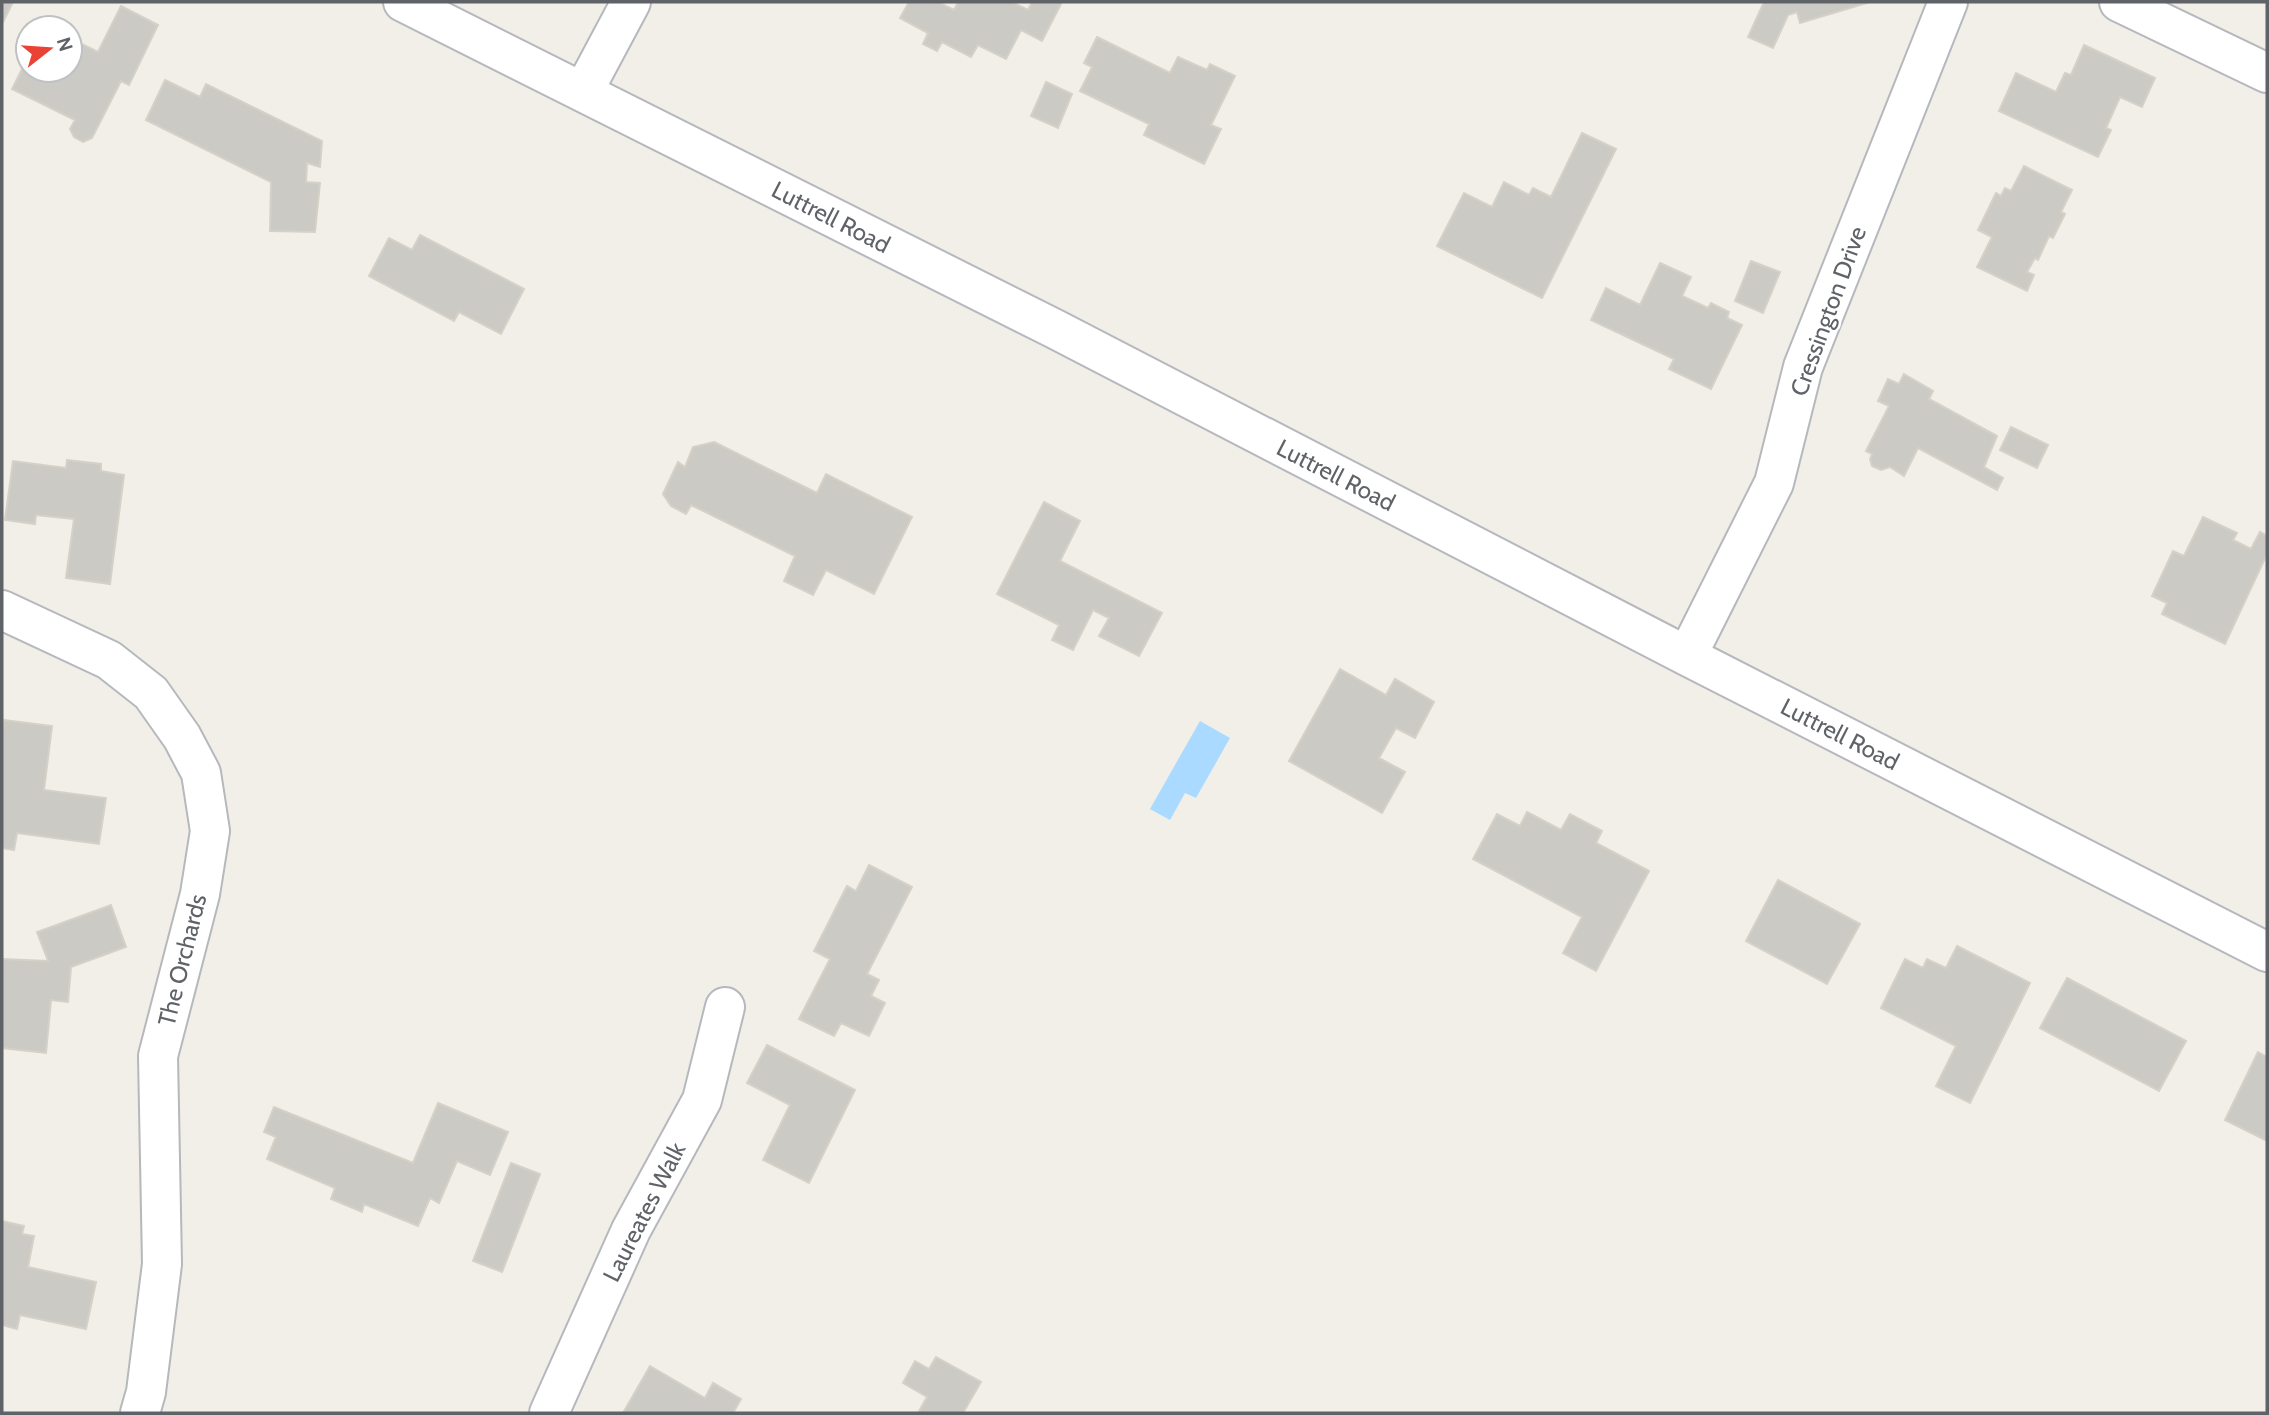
<svg xmlns="http://www.w3.org/2000/svg" width="2269" height="1415" font-family="Cabin,sans-serif">
	<style>
		.water { fill: #aadaff }
		.building { fill: #cccac5; stroke: #d6d1c6; stroke-width: 2 }
		.lines { fill: none; stroke-linecap: round; stroke-linejoin: round }
		.minor-casing { stroke: #b5b8bc; stroke-width: 42 }
		.minor { stroke: #fff; stroke-width: 38 }
		.labels { text-anchor: middle; dominant-baseline: central; stroke-width: 5; stroke-linejoin: round; paint-order: stroke }
		.street-label { font-size: 24px; fill: #5f6368; stroke: #fff }
	</style>
	<rect width="100%" height="100%" fill="#f1efe8"/>
	<!-- water -->
	<path class="water" d="M1200 721 1230 738 1196 798 1185 793 1170 820 1150 809Z"/>
	<!-- building -->
	<path class="building" d="M2 2H13L2 24Z
		M909 2H938L954 10 958 2H1012L1028 10 1032 2H1062L1042 41 1021 30 1006 59 978 45 971 57 942 42 937 51 923 44 928 33 900 18Z
		M1764 2H1870L1800 23 1797 12 1788 15 1773 48 1748 37Z
		M121 6 158 25 129 85 121 81 92 138 83 142 74 137 70 129 75 120 12 89 28 57V70H70V38L98 52Z
		M1097 37 1170 73 1178 57 1207 70 1210 64 1235 76 1211 125 1221 129 1204 164 1144 135 1149 124 1080 91 1092 67 1084 63Z
		M2084 45 2155 78 2142 107 2120 97 2106 128 2111 130 2098 157 1999 111 2016 73 2056 92 2065 73 2071 75Z
		M165 80 200 97 206 84 322 141 320 167 307 163 306 182 320 183 315 232 270 231 271 182 146 120Z
		M1046 82 1072 94 1058 128 1031 116Z
		M1582 133 1616 149 1542 298 1437 246 1464 193 1492 207 1504 182 1529 195 1533 188 1551 197Z
		M2024 166 2072 190 2061 212 2065 214 2053 238 2049 236 2038 260 2035 258 2027 272 2034 275 2027 291 1977 267 1992 237 1978 230 1996 193 2001 196 2005 188 2011 191Z
		M420 235 524 289 501 334 459 312 454 321 369 276 389 238 412 250Z
		M1751 261 1780 272 1763 313 1735 301Z
		M1660 263 1691 277 1682 296 1708 308 1711 303 1729 312 1727 318 1742 325 1711 389 1669 369 1674 359 1591 320 1606 288 1640 305Z
		M1904 374 1933 391 1929 399 1997 436 1984 467 2003 478 1997 490 1918 448 1904 476 1890 467 1881 470 1872 466 1870 459 1872 454 1866 451 1889 406 1878 401 1888 379 1899 384Z
		M2011 427 2048 445 2037 468 2000 450Z
		M714 442 817 493 826 474 912 517 874 594 826 570 813 595 784 581 795 556 691 505 686 514 671 506 663 494 678 462 685 467 693 447Z
		M67 460 101 464V471L124 475 110 584 66 578 74 519 36 515 35 524 5 520 13 461 66 468Z
		M1044 502 1080 521 1060 561 1162 613 1139 656 1099 636 1109 618 1093 610 1073 650 1052 640 1059 625 997 594Z
		M2203 517 2237 533 2233 540 2251 549 2260 532 2267 536V554L2225 644 2162 614 2167 603 2152 596 2173 551 2184 556Z
		M1340 669 1386 695 1395 679 1434 702 1415 738 1396 728 1379 758 1405 772 1382 813 1289 761Z
		M4 720 52 726 44 790 106 798 99 844 17 833 14 850 2 848V736Z
		M1527 812 1561 830 1570 814 1602 831 1596 843 1649 871 1596 971 1563 953 1582 917 1473 859 1497 814 1520 826Z
		M869 865 912 887 867 974 879 980 871 996 885 1003 869 1036 841 1023 834 1036 799 1019 830 959 814 951 847 886 856 891Z
		M1778 880 1860 924 1827 984 1746 941Z
		M111 905 126 947 71 967 68 1002 51 1000 46 1053 2 1048V959L48 961 37 932Z
		M1957 946 2030 983 1970 1103 1936 1086 1956 1046 1881 1008 1905 959 1923 968 1927 959 1946 968Z
		M2067 978 2186 1041 2159 1091 2040 1028Z
		M767 1045 855 1090 809 1183 763 1160 790 1105 747 1083Z
		M2258 1052 2267 1057V1141L2225 1120Z
		M438 1103 508 1132 490 1175 457 1161 439 1203 430 1198 418 1226 364 1204 362 1212 331 1199 335 1188 267 1159 276 1137 264 1132 274 1107 413 1163Z
		M511 1163 540 1174 502 1272 473 1261Z
		M2 1221 24 1226 22 1234 34 1236 28 1267 96 1282 86 1329 20 1315 17 1329 2 1325Z
		M936 1357 981 1382 963 1413H918L927 1397 903 1383 915 1361 929 1369Z
		M650 1366 705 1398 713 1383 741 1399 733 1413H623Z"/>
	<g class="lines">
		<defs>
			<path id="minor" d="M403 2 1055 329 1687 656 2267 952
				M2119 2 2267 73
				M583 92 631 2
				M2 610 109 660 151 693 182 737 201 773 210 831 200 894 158 1056 162 1264 146 1392 140 1413
				M1687 656 1774 483 1803 367 1948 2
				M549 1413 631 1230 702 1100 725 1007"/>
		</defs>
		<!-- minor casing -->
		<use href="#minor" class="minor-casing"/>
		<!-- minor -->
		<use href="#minor" class="minor"/>
	</g>
	<g class="labels">
		<!-- street labels -->
		<g class="street-label">
			<text transform="translate(831 217) rotate(27)">Luttrell Road</text>
			<text transform="translate(1828 311) rotate(-70)">Cressington Drive</text>
			<text transform="translate(1336 475) rotate(27)">Luttrell Road</text>
			<text transform="translate(1840 734) rotate(27)">Luttrell Road</text>
			<text transform="translate(182 960) rotate(-76)">The Orchards</text>
			<text transform="translate(644 1212) rotate(-63)">Laureates Walk</text>
		</g>
	</g>
	<!-- border -->
	<rect width="2269" height="1415" fill="none" stroke="#5f6368" stroke-width="7"/>
	<!-- north arrow -->
	<g transform="translate(49 49) rotate(73)"><circle r="33" fill="#ffffff" stroke="#bfc1c3" stroke-width="2"/>
	<path d="M0-5L12 26L0 18L-12 26Z" fill="#ea4335"/>
	<text y="-10" font-size="19" font-weight="bold" text-anchor="middle" fill="#5f6368">N</text>
	</g>
</svg>
